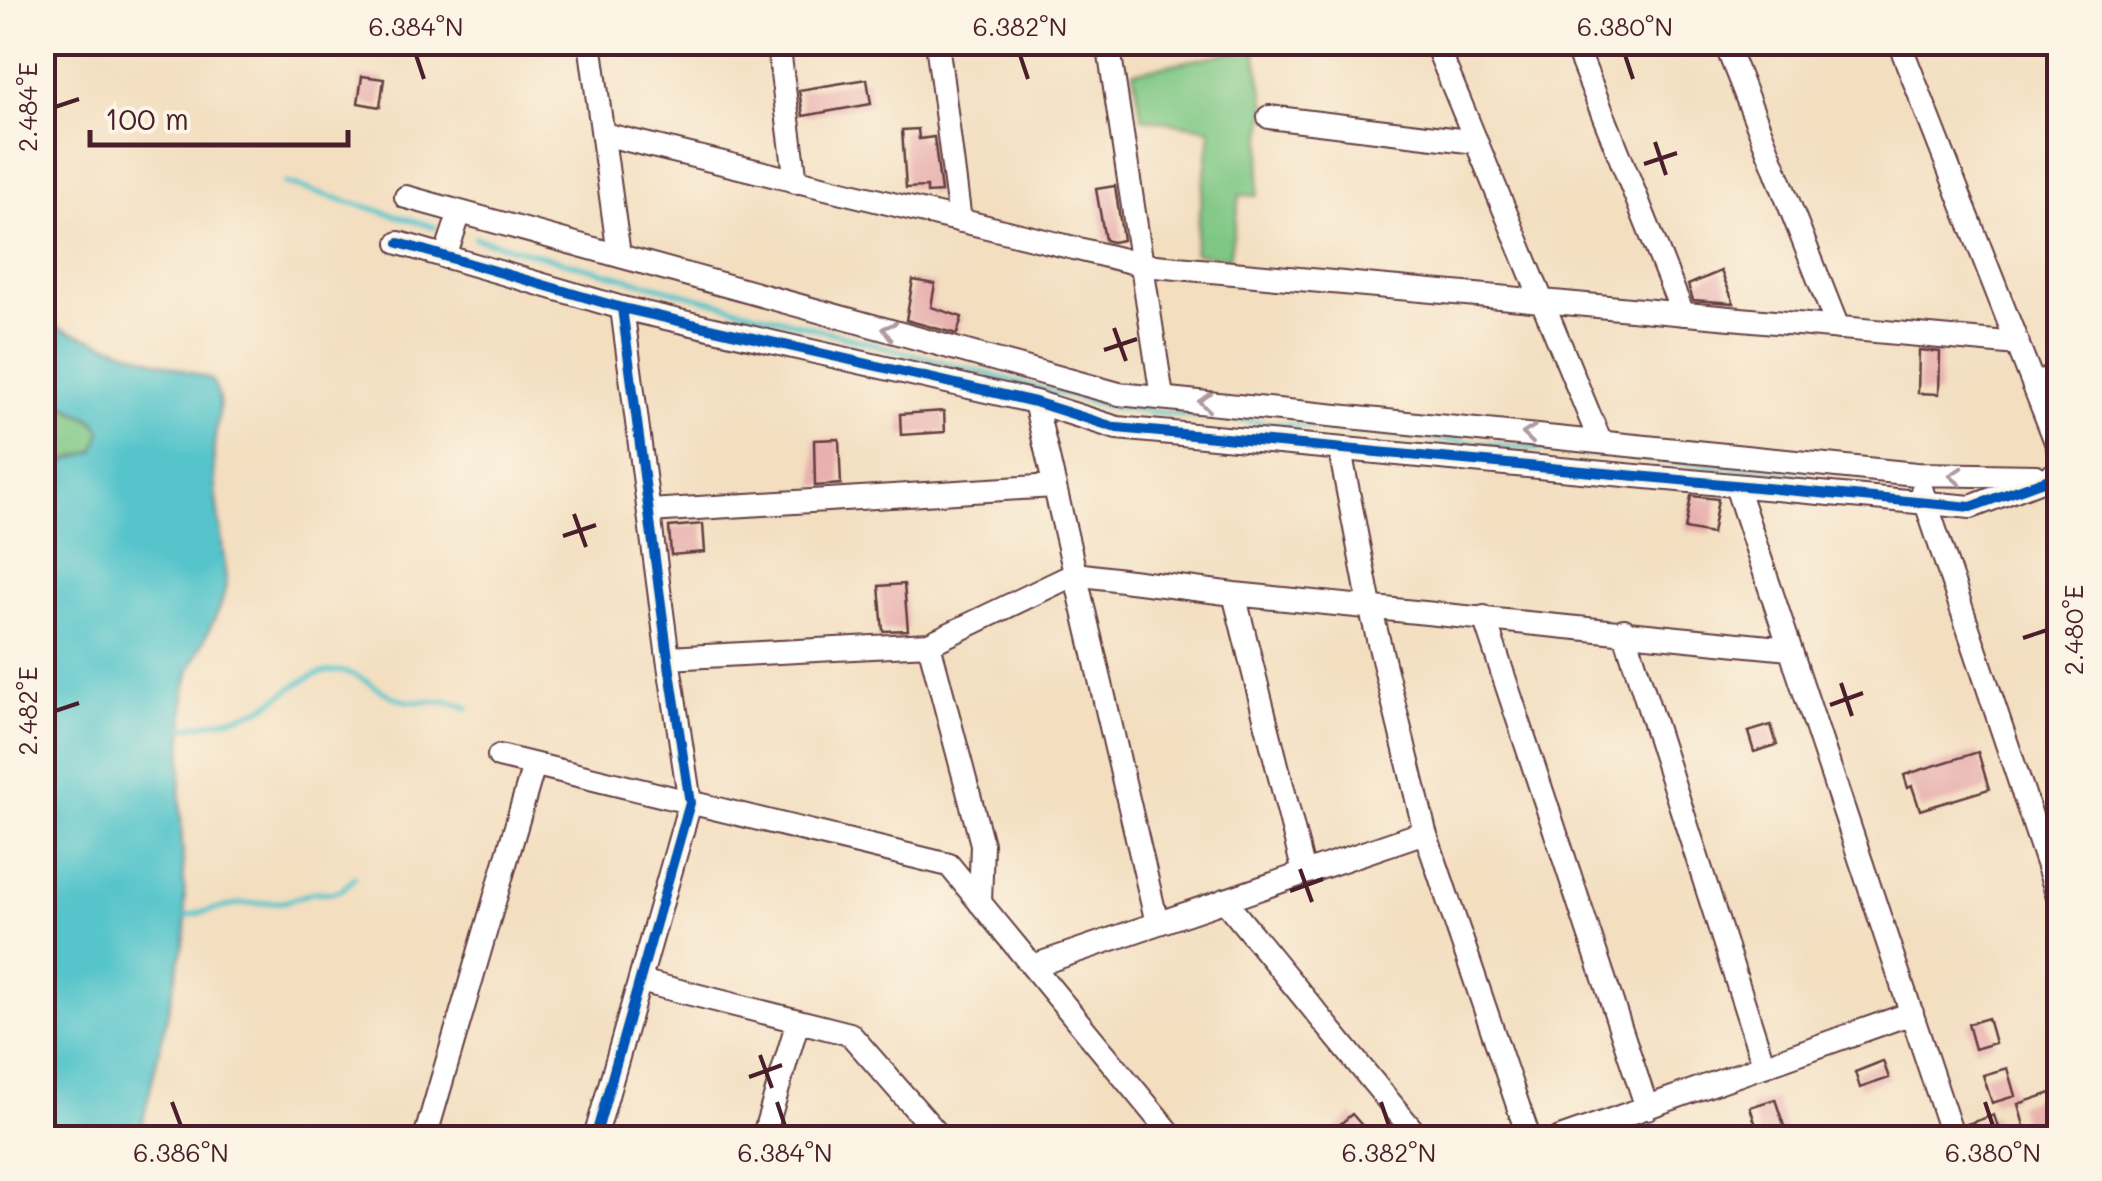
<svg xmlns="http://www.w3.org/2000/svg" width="2102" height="1181" font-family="Mali,sans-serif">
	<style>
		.green { fill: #7ec784; stroke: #647358; stroke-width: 2.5 }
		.water { fill: #57c5cb; stroke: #50727b; stroke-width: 2.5 }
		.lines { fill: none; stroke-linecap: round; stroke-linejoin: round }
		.stream { stroke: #57c5cb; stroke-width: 5 }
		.building { fill: #e8b0ae }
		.minor-casing { stroke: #633c41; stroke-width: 26 }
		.minor { stroke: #fff; stroke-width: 22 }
		.cycleway-casing { stroke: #fcf5e5; stroke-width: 16 }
		.cycleway { stroke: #0057b8; stroke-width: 10 }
		.oneway { stroke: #ae9aa0 }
		.ticks { fill: none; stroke: #4a1f2b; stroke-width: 4 }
		.neatline { fill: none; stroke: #4a1f2b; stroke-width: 4 }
		.ticks-label { font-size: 25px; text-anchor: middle; fill: #4a1f2b }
	</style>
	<rect width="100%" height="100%" fill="#fcf5e5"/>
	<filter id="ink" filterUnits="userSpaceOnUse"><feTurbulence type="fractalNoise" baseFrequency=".01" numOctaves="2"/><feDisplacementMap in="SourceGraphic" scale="20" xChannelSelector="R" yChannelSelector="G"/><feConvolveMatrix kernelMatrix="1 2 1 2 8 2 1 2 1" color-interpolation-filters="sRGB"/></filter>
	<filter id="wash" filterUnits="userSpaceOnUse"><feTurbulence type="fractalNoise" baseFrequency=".0048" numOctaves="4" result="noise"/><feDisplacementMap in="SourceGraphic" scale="40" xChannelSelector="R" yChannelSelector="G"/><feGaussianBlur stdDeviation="2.25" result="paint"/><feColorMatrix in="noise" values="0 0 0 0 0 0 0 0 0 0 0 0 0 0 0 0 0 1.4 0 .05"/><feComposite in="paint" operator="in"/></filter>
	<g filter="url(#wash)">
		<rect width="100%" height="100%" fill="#f3dec0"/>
		<!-- green -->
		<path class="green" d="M1254 48 1266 105 1257 196 1240 195 1229 258 1194 253 1211 129 1142 118 1133 72Z
			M43 394C52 400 62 406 72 411 92 420 111 425 95 451L71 458 57 468 43 493Z"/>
		<!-- water -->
		<path class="water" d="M43 323 210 379C227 400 216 420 214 445 211 491 224 539 226 585L220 607 190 669 185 690 180 796 186 932 139 1138H43V493L62 463 95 451 101 431 96 421 43 394Z"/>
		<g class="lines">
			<!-- stream -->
			<path class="stream" d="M285 183 435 227
				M475 238 1114 408 1810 475
				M1937 487 1970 491
				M183 728C208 723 235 719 259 709 285 697 305 671 336 671 362 671 382 697 407 701 432 704 442 697 468 708
				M187 916 237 904 284 902 314 892 331 893 343 889 355 877"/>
		</g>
		<g id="blocks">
			<!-- building -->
			<path class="building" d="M362 76 384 79 380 107 358 103Z
				M867 79 871 104 803 116 799 90Z
				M918 129 919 139 934 137 941 192 927 193V187L906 188 902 130Z
				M1115 186 1123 240 1112 242 1105 240 1096 189Z
				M1721 271 1734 303 1693 300 1688 285Z
				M913 280 935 284 931 307 962 317 957 334 906 320Z
				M1919 350 1940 352 1939 394 1918 393Z
				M944 411 945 432 901 435 900 414Z
				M839 439 841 484 815 486 814 440Z
				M1691 496 1718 499 1712 534 1685 529Z
				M703 524 705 552 671 555 669 527Z
				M904 584 908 630 883 631 879 586Z
				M1771 725 1777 745 1754 752 1748 732Z
				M1978 752 1989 789 1920 810 1912 786 1908 788 1904 775Z
				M1988 1018 1995 1043 1975 1049 1968 1024Z
				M1883 1061 1889 1078 1860 1088 1855 1072Z
				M2007 1068 2015 1096 1992 1103 1983 1075Z
				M2060 1090V1138H1968L1964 1125 1994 1115 2000 1133 2024 1126 2018 1104Z
				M1775 1099 1788 1138H1760L1750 1107Z
				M1352 1114 1373 1138H1324Z"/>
		</g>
	</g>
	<g filter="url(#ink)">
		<use href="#blocks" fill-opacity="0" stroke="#633c41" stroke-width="2.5"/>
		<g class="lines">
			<defs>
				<path id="minor" d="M590 42 619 255
					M778 42 796 182
					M937 42 960 221
					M1108 42 1162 397
					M1435 42 1600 441
					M1574 42 1683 314
					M1725 42 1838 328
					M1899 42 2060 452
					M1269 117 1476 142
					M603 134 1144 265 2018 344
					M406 197 1119 394 1916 474 2036 476
					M399 243 622 308 1035 402 1117 428 1971 507 2054 475
					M445 257 460 212
					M2033 384 2060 374
					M1035 402 1157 923
					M1340 450 1370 606 1425 832 1529 1138
					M1736 486 1953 1138
					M1922 491 2060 902
					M649 511 1054 486
					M1234 594 1304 873
					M1484 617 1647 1108
					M1624 630 1764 1066
					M929 644 982 844 980 903
					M668 658 929 644 1075 574 1234 594 1789 649
					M499 756 949 865 1174 1138
					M1224 900 1419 1138
					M1033 966 1425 832
					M640 981 850 1034 941 1138
					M425 1138 534 765
					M595 1138 690 803 668 658 622 308
					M763 1138 798 1021
					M1560 1138 1912 1013"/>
			</defs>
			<!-- minor casing -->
			<use href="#minor" class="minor-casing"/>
			<!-- minor -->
			<use href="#minor" class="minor"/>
			<defs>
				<path id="cycleway" d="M399 243 622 308 1035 402 1117 428 1971 507 2060 475
					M595 1138 690 803 668 658 622 308"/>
			</defs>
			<!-- cycleway casing -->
			<use href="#cycleway" class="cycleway-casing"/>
			<!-- cycleway -->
			<use href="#cycleway" class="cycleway"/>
		</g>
		<!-- one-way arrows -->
		<defs><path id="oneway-chevron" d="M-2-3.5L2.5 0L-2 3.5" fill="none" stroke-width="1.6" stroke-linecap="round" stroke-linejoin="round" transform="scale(2.5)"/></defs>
		<g class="oneway">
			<use href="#oneway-chevron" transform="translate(889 330) rotate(-164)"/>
			<use href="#oneway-chevron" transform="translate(1205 402) rotate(-174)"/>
			<use href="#oneway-chevron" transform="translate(1529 434) rotate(-174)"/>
			<use href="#oneway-chevron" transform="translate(1956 476) rotate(-177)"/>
		</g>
	</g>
	<!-- ticks -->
	<path class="ticks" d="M416 55 424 79M1020 55 1028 79M1625 55 1633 79M55 107 79 99M1655 142 1666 175M1644 164 1677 153M1114 328 1126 361M1104 350 1137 339M574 514 586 547M563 536 596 525M2023 638 2047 630M1841 683 1852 716M1830 705 1863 693M55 711 79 703M1300 869 1312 902M1290 891 1323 879M760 1055 772 1088M749 1077 782 1065M172 1102 181 1126M777 1102 785 1126M1381 1102 1389 1126M1985 1102 1993 1126"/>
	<!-- margin -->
	<rect width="2102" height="1181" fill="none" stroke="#fcf5e5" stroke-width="110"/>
	<!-- scale -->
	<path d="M90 130v15h258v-15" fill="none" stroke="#4a1f2b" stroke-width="5"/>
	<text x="105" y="130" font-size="30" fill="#4a1f2b" stroke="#fcf5e5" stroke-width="8" paint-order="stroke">100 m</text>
	<rect x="55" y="55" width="1992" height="1071" class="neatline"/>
	<g class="ticks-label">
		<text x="416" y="36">6.384°N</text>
		<text x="1020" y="36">6.382°N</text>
		<text x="1625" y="36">6.380°N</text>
		<text transform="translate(28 107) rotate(-90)" y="9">2.484°E</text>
		<text transform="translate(2074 630) rotate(-90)" y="9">2.480°E</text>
		<text transform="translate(28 711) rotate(-90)" y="9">2.482°E</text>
		<text x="181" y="1162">6.386°N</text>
		<text x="785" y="1162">6.384°N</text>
		<text x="1389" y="1162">6.382°N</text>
		<text x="1993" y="1162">6.380°N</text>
	</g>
</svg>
